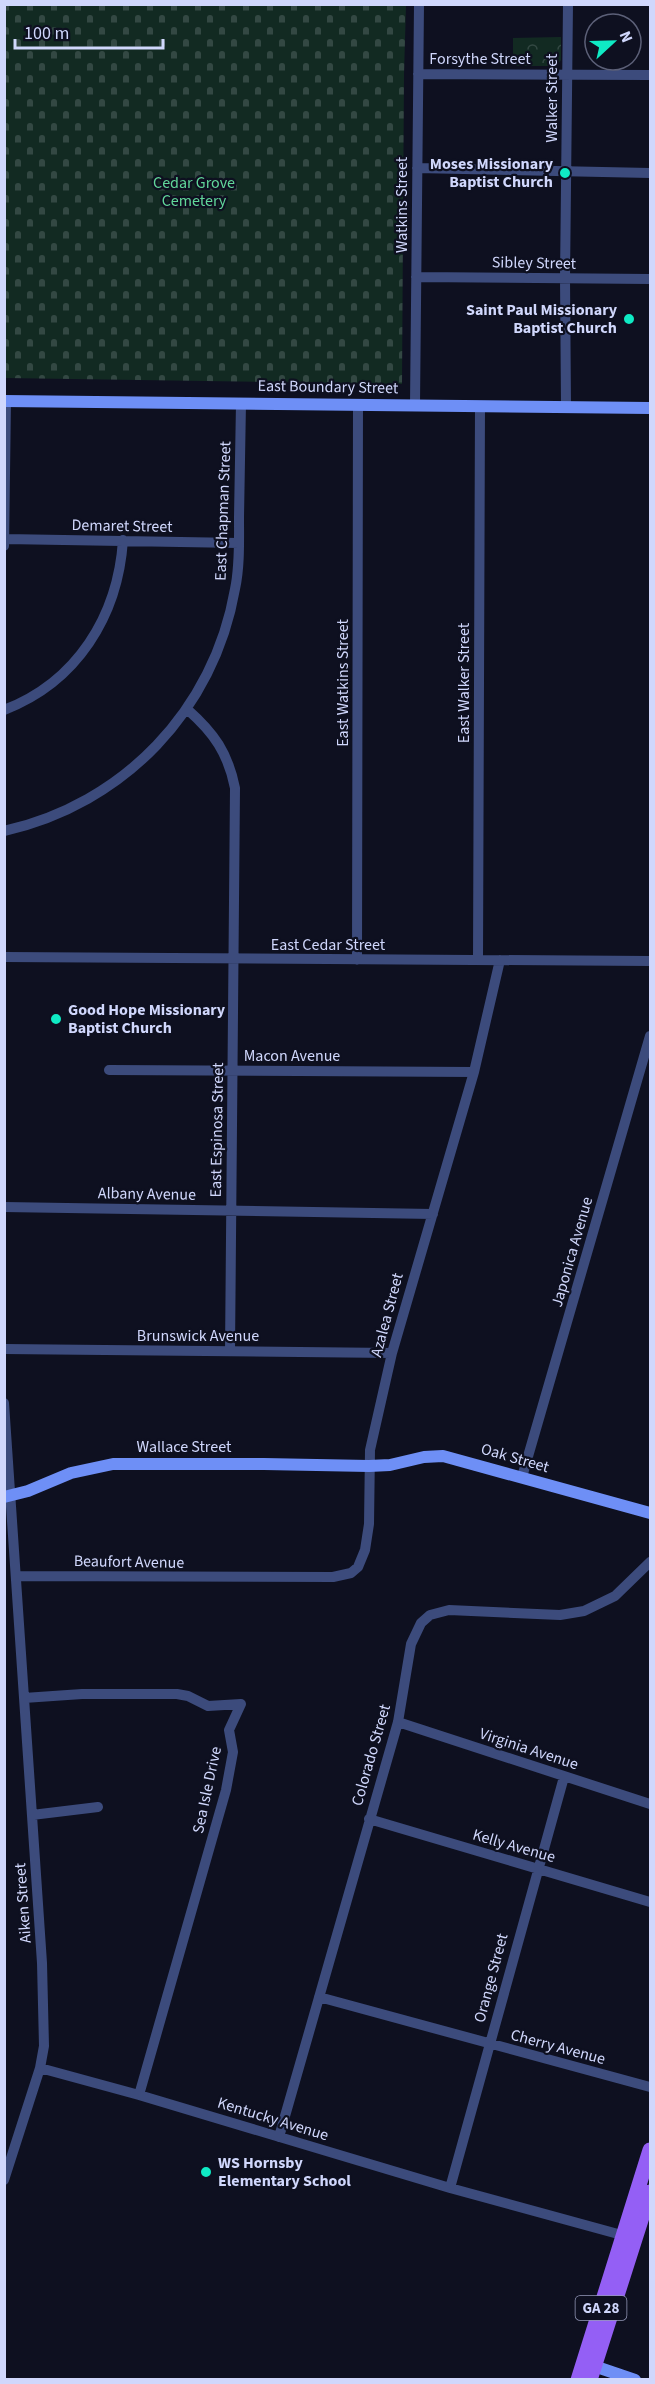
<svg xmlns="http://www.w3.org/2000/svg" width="655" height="2384" font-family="'Source Sans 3',sans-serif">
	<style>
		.cemetery { fill: url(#cemetery-stones) }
		.park { fill: url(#park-crowns) }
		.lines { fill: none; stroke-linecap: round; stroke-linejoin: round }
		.street { stroke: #3c4b7c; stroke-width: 10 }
		.secondary { stroke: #6e8ff6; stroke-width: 12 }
		.primary { stroke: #945ff5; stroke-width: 15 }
		.poi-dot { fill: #0feac4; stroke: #0e1020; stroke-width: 2 }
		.labels { text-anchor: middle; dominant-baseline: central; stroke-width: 4.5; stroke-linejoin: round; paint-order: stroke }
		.shield { fill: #0e1020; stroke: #969bba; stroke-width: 1.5 }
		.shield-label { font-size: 15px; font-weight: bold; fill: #d0d7fc }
		.street-label { font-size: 16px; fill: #d0d7fc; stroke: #0e1020 }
		.poi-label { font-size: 16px; font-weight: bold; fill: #d0d7fc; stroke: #0e1020; text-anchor: end }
		.park-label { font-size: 16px; fill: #61d79a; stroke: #0e1020 }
	</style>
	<defs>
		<pattern id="cemetery-stones" width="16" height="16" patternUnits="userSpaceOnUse" patternTransform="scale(1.5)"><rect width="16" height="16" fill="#122a22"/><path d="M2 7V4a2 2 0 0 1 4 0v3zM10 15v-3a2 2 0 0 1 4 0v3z" fill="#334843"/></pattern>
		<pattern id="park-crowns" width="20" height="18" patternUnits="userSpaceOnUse" patternTransform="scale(1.5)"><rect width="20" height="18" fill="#122a22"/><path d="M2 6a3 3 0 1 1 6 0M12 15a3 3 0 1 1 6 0" fill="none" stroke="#334843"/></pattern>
	</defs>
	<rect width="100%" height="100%" fill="#0e1020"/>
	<!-- cemetery -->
	<path class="cemetery" d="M5 4 406 5 404 74 402 384 5 378Z"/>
	<!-- park -->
	<path class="park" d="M561 37V60L557 66H513V38Z"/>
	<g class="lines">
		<!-- street -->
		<path class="street" d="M418 74 650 75
			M417 168 650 173
			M416 277 650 279
			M415 405 419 4
			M566 407 565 278 568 4
			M5 539 239 543
			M4 546 6 401
			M4 710C77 682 118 616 123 540
			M188 710C214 733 228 753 235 788L230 1351
			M4 831C124 804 214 710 235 589 240 566 239 540 239 517 240 479 240 441 241 403
			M4 957 650 961
			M357 960 358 405
			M478 960 480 406
			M109 1070 474 1072
			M4 1207 433 1214
			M4 1349 392 1353
			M4 1403 42 1963 44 2046 40 2068 4 2180
			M522 1477 650 1036
			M16 1576 333 1577 351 1573 358 1567 365 1550 369 1524 370 1450 392 1353 474 1072 500 960
			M24 1698 82 1694H177L188 1696 208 1706 241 1704 229 1730 233 1752 226 1790 139 2095
			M398 1722 650 1804
			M32 1815 98 1807
			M369 1819 650 1902
			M319 1997 650 2087
			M40 2068 139 2095 450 2188 629 2237
			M279 2137 398 1722 411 1644 421 1623 430 1615 449 1610 560 1615 584 1611 615 1596 650 1562
			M450 2188 564 1777"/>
		<!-- secondary -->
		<path class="secondary" d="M4 401 650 408
			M4 1497 28 1491 71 1473 113 1464H264L369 1466 390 1465 424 1457 443 1456 650 1513
			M588 2364 635 2380"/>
		<!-- primary -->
		<path class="primary" d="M578 2380 650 2150
			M590 2380 650 2192"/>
	</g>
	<!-- markers -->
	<g class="poi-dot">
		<circle cx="565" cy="173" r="6"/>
		<circle cx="629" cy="319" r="6"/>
		<circle cx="56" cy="1019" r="6"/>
		<circle cx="206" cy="2172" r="6"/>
	</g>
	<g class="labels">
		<!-- shield labels -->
		<rect class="shield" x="575.5" y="2296" width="51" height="24" rx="4.5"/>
		<g class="shield-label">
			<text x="601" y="2308">GA 28</text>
		</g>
		<!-- street labels -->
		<g class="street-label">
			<text x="480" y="59">Forsythe Street</text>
			<text transform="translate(552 98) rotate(-90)">Walker Street</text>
			<text transform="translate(402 205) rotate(-90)">Watkins Street</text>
			<text transform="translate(534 263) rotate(1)">Sibley Street</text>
			<text transform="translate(328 387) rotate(1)">East Boundary Street</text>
			<text transform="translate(223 511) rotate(-88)">East Chapman Street</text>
			<text transform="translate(122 526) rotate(1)">Demaret Street</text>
			<text transform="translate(343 683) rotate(-90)">East Watkins Street</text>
			<text transform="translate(464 683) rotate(-90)">East Walker Street</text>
			<text x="328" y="945">East Cedar Street</text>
			<text x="292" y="1056">Macon Avenue</text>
			<text transform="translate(217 1130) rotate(-89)">East Espinosa Street</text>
			<text transform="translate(147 1194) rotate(1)">Albany Avenue</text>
			<text transform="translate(572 1252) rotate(-74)">Japonica Avenue</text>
			<text transform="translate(387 1315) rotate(-75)">Azalea Street</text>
			<text x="198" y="1336">Brunswick Avenue</text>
			<text x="184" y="1447">Wallace Street</text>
			<text transform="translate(515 1458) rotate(16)">Oak Street</text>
			<text transform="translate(129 1562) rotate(1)">Beaufort Avenue</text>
			<text transform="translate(529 1749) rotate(18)">Virginia Avenue</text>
			<text transform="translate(371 1755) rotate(-74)">Colorado Street</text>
			<text transform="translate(207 1790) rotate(-78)">Sea Isle Drive</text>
			<text transform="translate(514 1846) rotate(16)">Kelly Avenue</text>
			<text transform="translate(23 1903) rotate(-94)">Aiken Street</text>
			<text transform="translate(491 1978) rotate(-75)">Orange Street</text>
			<text transform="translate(558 2047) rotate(15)">Cherry Avenue</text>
			<text transform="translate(273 2119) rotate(17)">Kentucky Avenue</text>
		</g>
		<!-- poi labels -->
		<g class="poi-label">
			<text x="553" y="164">Moses Missionary<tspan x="553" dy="18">Baptist Church</tspan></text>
			<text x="617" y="310">Saint Paul Missionary<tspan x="617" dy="18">Baptist Church</tspan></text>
			<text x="68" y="1010" text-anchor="start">Good Hope Missionary<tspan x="68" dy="18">Baptist Church</tspan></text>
			<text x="218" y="2163" text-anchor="start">WS Hornsby<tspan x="218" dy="18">Elementary School</tspan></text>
		</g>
		<!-- park labels -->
		<g class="park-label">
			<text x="194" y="183">Cedar Grove<tspan x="194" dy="18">Cemetery</tspan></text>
		</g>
	</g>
	<!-- border -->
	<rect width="655" height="2384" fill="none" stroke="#d0d7fc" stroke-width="12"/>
	<!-- north arrow -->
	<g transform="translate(613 42) rotate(68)"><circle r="28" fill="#0e1020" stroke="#5c6078" stroke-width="1.5"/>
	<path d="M0-4.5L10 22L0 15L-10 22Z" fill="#0feac4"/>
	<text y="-9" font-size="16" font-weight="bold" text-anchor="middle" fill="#d0d7fc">N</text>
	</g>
	<!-- scale -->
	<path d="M15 39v9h148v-9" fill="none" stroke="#d0d7fc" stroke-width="3"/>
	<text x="24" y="39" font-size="18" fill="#d0d7fc" stroke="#0e1020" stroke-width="4.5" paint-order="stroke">100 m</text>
</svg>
